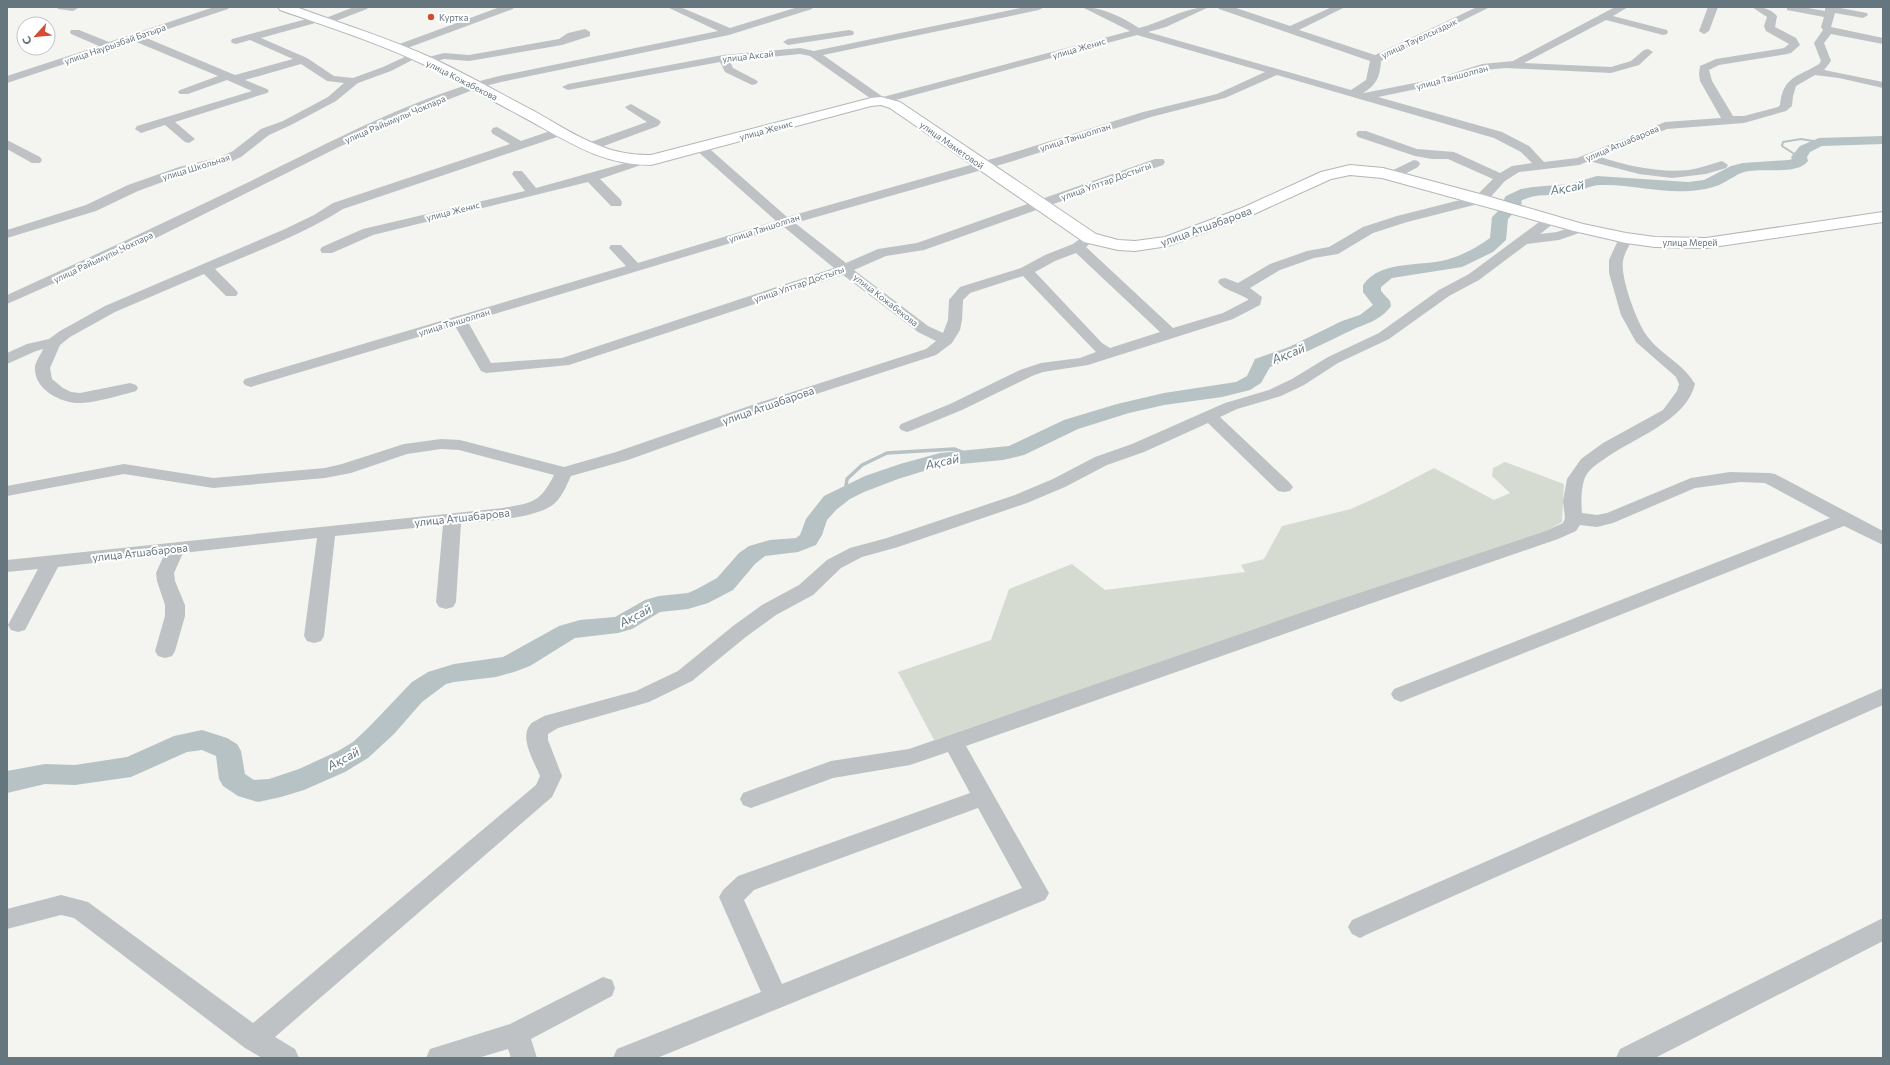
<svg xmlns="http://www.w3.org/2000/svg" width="1890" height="1065" font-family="Commissioner,sans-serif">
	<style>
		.green { fill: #d6dbd2 }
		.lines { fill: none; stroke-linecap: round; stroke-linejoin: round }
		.stream-far1 { stroke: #b7c2c5; stroke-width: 2 }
		.stream { stroke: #b7c2c5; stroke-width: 3.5 }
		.river { fill: #b7c2c5; fill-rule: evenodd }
		.major-casing { stroke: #b2b6b9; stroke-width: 2 }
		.minor { fill: #bec2c5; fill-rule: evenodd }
		.major { fill: #fff; fill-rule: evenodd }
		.poi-dot { fill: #d24d33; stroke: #fff; stroke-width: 1.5 }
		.labels { text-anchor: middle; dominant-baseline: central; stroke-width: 4; stroke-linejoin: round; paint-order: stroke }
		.far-poi-label { font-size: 9px; fill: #66767f; stroke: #fff; text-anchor: start }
		.far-street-label { font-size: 9px; fill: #66767f; stroke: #fff }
		.street-label { font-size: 11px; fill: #66767f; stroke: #fff }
		.water-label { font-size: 12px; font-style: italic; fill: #62777c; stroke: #fff }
	</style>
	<rect width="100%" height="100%" fill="#f4f4f1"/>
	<!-- green -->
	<path class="green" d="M1505 462 1564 484 1562 522 1545 532 934 740 898 672 991 640 1009 589 1072 564 1105 590 1245 572 1241 565 1264 559 1282 526 1351 509 1384 494 1434 468 1494 500 1510 493 1492 476 1493 468Z"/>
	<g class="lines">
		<!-- stream-far1 -->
		<path class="stream-far1" d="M1799 157 1782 146 1783 142 1801 139 1819 142"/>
		<!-- stream -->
		<path class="stream" d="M845 493 847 479 862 465 887 453 954 449 972 456"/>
		<!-- river -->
		<path class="river" d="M1883 136V144L1822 146 1810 152 1807 157 1808 161C1798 175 1764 168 1749 171 1738 172 1729 181 1719 185 1709 189 1699 190 1689 191 1659 193 1630 184 1601 185 1589 185 1578 193 1566 194 1550 196 1535 193 1521 201L1522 203 1508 219 1506 240 1493 252 1462 267 1392 278 1381 287V291L1390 301 1391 306C1380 321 1367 323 1352 330 1325 343 1299 356 1270 367L1261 383 1250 390 1222 397 1164 405 1129 413 1078 429 1024 455 1003 460 940 466 898 479 864 492 850 499 836 510 827 520 822 535 816 545 798 552 765 556 755 564 733 590 708 603 688 609 660 612 632 629 618 633 575 638 530 666 514 672 496 677 454 682 446 684 422 702 394 734 368 758 345 772 304 790 281 797 258 802 238 796 223 786 219 779 216 756 202 750 187 752 131 777 75 785 45 784 7 793V771L45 764 75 765 127 757 174 736 202 730 227 738 237 744 241 751 245 774 254 780 269 779 299 769 338 751 353 742 369 727 412 682 428 672 454 664 503 657 559 626 580 620 615 617 645 600 659 596 688 593 697 589 717 578 739 553 749 546 770 540 796 538 800 535 806 519 824 496 865 476 900 464 940 453 1009 446 1064 420 1117 404 1164 393 1236 382 1247 376 1255 359 1289 347 1342 321 1360 315 1373 305 1363 292V285C1382 258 1425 268 1452 258 1465 254 1479 246 1490 238L1492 217 1506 203 1504 199 1506 196 1521 189 1533 187 1570 184 1597 176 1688 182 1704 180 1731 166 1743 163 1789 160 1792 159 1791 157 1800 146 1819 138Z"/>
		<defs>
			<path id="major" d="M278 7H296C342 24 389 38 434 59 468 75 501 94 534 111 573 133 604 156 651 155L871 98 881 97 900 102 1096 234 1118 240 1135 241 1165 237 1242 208 1321 172 1350 165 1383 168 1487 196 1583 224 1626 233 1655 237 1706 238 1883 212V222L1706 248 1655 247 1626 243 1574 231 1382 178 1350 175 1331 179 1254 214 1168 246 1135 251 1118 250 1084 242 890 108 881 105 871 106 651 165C600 165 566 140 523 117 491 100 459 82 427 66 379 43 329 27 280 10Z"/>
		</defs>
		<!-- major casing -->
		<use href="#major" class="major-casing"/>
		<!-- minor -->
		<path class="minor" d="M57 7H77L78 8 73 11 58 9Z
			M214 7H229L228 9 144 37 235 75 293 59 250 40 236 44 232 43 231 41 232 39 318 16 323 19 354 7H368L367 9 328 24H320L319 22 261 38 307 58 334 76 353 78 383 67 411 54H419L420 56 391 71 358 83 336 101 291 125 269 135 241 157 228 163 187 173 138 191 96 211 7 238V230L86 205 128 185 179 167 220 157 233 151 261 129 283 121 328 97 344 83 327 81 301 64 245 80 267 89 269 91 267 93 175 122 195 139 189 143 185 142 165 125 141 133 135 129 137 126 252 91 227 80 188 94H180L178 92 180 90 218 76 134 41 7 83V76L99 46 71 34 70 32 71 30H79L109 42Z
			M500 7H514L513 9 402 50H394L393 48 394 46Z
			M667 7H680L730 28 798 7H813L812 9 729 35 501 82 478 88 416 112 339 147 156 238 7 304V295C89 258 170 220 251 181 328 143 416 96 499 76L718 31Z
			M1025 7H1044L1039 10 823 55 883 97 1130 31 1082 7C1102 7 1122 17 1139 28 1163 22 1185 7 1209 7L1166 27 1148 32 1351 90 1366 80 1370 61 1219 9 1218 7H1233L1290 26 1332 7H1345L1299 30 1375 55 1477 7H1490L1381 61C1380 76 1377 85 1363 93H1364L1435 79 1482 64 1513 61 1615 7H1628L1613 16 1667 30 1668 32 1667 34 1663 35 1606 20 1524 63 1611 67 1631 61 1644 50 1648 49 1653 52 1639 65 1611 73 1506 68 1483 70 1441 84 1378 97 1502 132 1529 146 1544 162 1577 158 1665 122 1721 118 1700 81 1699 74 1700 66 1716 59 1784 48 1789 44 1766 31 1764 26 1767 17 1752 7C1762 7 1770 8 1777 16L1775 27 1796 38 1800 45 1791 53 1787 54 1719 65 1709 70 1712 81 1733 116H1744L1778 107 1780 105C1783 76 1798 77 1819 64L1821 61 1814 43 1823 30 1821 27 1824 17 1787 10V7H1802L1825 11V7H1835L1867 13 1868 15 1863 18 1835 13 1831 27 1883 38V44L1831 34 1824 43 1831 61 1824 70 1883 82V88L1839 78 1815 75 1796 86 1793 96 1792 106 1786 111 1744 123 1667 129 1600 157C1628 166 1659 173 1689 170 1700 168 1711 164 1722 161L1728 165 1726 168 1706 174 1672 178 1639 174 1589 161 1579 165 1519 172 1505 181 1486 202 1407 222 1373 233 1338 254 1314 258 1280 270 1250 288 1262 297 1260 305 1233 319 1088 365 1043 372 1032 376 962 410 913 430 907 432 901 430 899 427 901 424 950 404 1020 370 1041 363 1080 358 1096 352 1023 276 970 293 963 300 962 320 960 330 952 343 936 355 770 409 628 460 571 476C567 484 563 495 556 502 540 519 484 521 461 523L456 602 453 607 446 609 439 607 436 602 443 525 335 536 324 636 321 641 314 643 307 641 304 636 317 538 183 553 174 573 175 581 185 605V616L175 651 172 656 165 658 158 656 155 651 165 616V605L157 581 156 573 164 555 58 567 25 630 18 632 11 630 8 625 38 569 7 572V560L503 508C532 503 540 503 554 475L459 450 441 449 407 454 351 473 325 478 213 488 124 474 7 496V486L124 464 213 478 325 468 342 464 404 444 441 439 460 440 564 467 616 452 758 403 926 349 936 341 918 332 843 275 569 365 486 373 481 371 455 326 257 385 251 387 245 385 243 382 245 379 626 266 609 248 611 245H621L638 263 776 221 696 150 694 147 696 144H704L787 217 1002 156 1143 112 1217 94 1265 72 1137 35 881 104 877 103 810 56 800 54 730 61 733 68 756 80 758 82 756 84 752 85 725 72 720 62 568 90 562 87 568 84 723 55 800 48 814 51ZM1277 75 1494 138 1521 152 1532 163 1512 166 1500 173 1454 152 1417 149 1366 131H1358L1356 134 1358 137 1415 156 1432 159H1448L1493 179 1476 196 1397 216 1363 227 1329 247 1307 251 1270 264 1238 283 1225 278 1220 279 1218 282C1223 290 1239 293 1248 299V300L1223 313 1173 328 1086 247 1097 238 1095 235H1085L1073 244 1045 255 1021 268 960 287 949 300 948 320 943 333 928 326 854 270 886 256 924 250 1163 165 1165 162 1163 159H1155L917 243 878 249 846 263 795 223 1010 162 1151 117 1225 98ZM784 227 834 268 562 358 491 363 468 322ZM1076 253 1160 332 1110 348 1102 343 1035 272 1055 261Z
			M1708 7H1718L1709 31 1704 34 1699 31Z
			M585 29 590 32V36L562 45 469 61 444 59 425 64 420 61 421 59 444 53 469 55 559 39 568 33Z
			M849 30 853 31 854 33 853 35 788 45 783 42 788 39Z
			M631 104 659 120 661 122 658 126 593 150H585L583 147 585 144 647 122 627 109 625 107Z
			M497 127 521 141 559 128 565 132 563 135 343 209C303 234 258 251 215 269L236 290 238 293 236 296H226L204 274 115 312 70 337 60 345 50 368 52 379 63 388 71 392 80 393 130 383 136 385 138 388 136 391C118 396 98 402 81 403 62 404 35 390 35 369 34 363 41 355 43 349L36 351 7 364V353L27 344 49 339 60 331 105 306 285 229 314 215 333 203 510 144 493 134 491 131 493 128Z
			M7 140 40 157 42 160 40 163H32L7 149Z
			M637 158 641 159 643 162 641 165 600 179 621 200 622 203 621 206H611L588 182 373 235 332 253H322L320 250 322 247 363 229 525 191 512 174 514 171H522L536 188 622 164Z
			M1414 160 1418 161 1420 164 1418 167 1395 179H1387L1385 176 1387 173Z
			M1551 216 1556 217 1558 220 1540 234 1557 232 1580 224 1585 225 1587 228 1585 231 1559 240 1527 244 1479 280 1449 296 1389 339 1338 363 1304 385 1281 396 1237 409 1220 417 1290 483 1293 487 1290 491 1284 492 1278 491 1208 423 1144 452 1107 465 1065 487 1027 503 898 547 862 557 841 568 813 595 776 615 747 636 692 681 649 702 558 728 548 734V740L562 776 552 797 275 1037 295 1049 299 1058H262L245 1048 74 918 61 915 7 929V909L61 895 88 902 253 1023 536 785 540 776C535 763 519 738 530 725 533 721 540 719 544 716L636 691 678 671 733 626 762 605 799 585 827 560 850 548 887 538 1015 495 1053 479 1095 457 1132 444 1225 403 1269 390 1292 379 1328 357 1379 333 1439 290 1469 274 1546 217Z
			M1626 234 1631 235 1633 238C1630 245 1624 253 1623 261 1620 277 1637 323 1647 336 1661 355 1683 363 1695 384 1686 422 1632 438 1603 460 1595 465 1587 471 1584 480 1581 491 1581 502 1582 513L1597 515 1607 513 1691 478 1730 472 1769 473 1775 474 1883 531V545L1844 526 1408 699 1401 702 1394 699 1391 694 1394 689 1830 518 1765 483 1740 482 1695 488 1613 523 1597 527 1580 525 1576 531 1558 539 1352 610 966 746 1045 886 1049 893 1045 900 657 1058H613L617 1049 761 992 719 897 723 890 738 876 970 793 948 752 910 765 833 778 751 808 743 805 740 799 743 793 831 761 909 749 1338 600 1546 531 1563 523 1565 518 1563 501 1567 479 1581 459 1603 443 1663 410 1677 391 1679 384 1676 377 1636 342 1621 315 1609 273V260L1619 238 1621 235ZM978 808 1022 888 782 984 744 900 754 890Z
			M1883 688V705L1368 934 1360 938 1352 934 1348 927 1352 920Z
			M1883 918V941L1655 1058H1616L1620 1049Z
			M603 977 612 980 615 988 612 996 531 1039 537 1058H511L508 1049 478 1058H426L430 1049 510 1024Z"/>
		<!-- major -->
		<use href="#major" class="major"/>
	</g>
	<!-- markers -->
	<circle class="poi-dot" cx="431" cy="17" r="4"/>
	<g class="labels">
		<!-- far-poi labels -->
		<g class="far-poi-label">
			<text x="439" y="17">Куртка</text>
		</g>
		<!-- far-street labels -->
		<g class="far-street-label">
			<text transform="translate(1419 38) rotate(-25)">улица Тауелсыздык</text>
			<text transform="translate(115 44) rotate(-19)">улица Наурызбай Батыра</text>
			<text transform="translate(1079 48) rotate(-16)">улица Женис</text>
			<text transform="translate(748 56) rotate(-6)">улица Аксай</text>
			<text transform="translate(1452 77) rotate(-15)">улица Таншолпан</text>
			<text transform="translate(462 80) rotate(27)">улица Кожабекова</text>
			<text transform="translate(395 119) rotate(-23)">улица Райымулы Чокпара</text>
			<text transform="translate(766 130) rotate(-15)">улица Женис</text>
			<text transform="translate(1075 137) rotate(-18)">улица Таншолпан</text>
			<text transform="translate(1622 143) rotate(-23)">улица Атшабарова</text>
			<text transform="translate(952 145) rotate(35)">улица Маметовой</text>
			<text transform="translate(196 167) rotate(-17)">улица Школьная</text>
			<text transform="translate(1106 181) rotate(-20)">улица Улттар Достыгы</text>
			<text transform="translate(453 211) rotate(-14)">улица Женис</text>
			<text transform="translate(764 228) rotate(-18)">улица Таншолпан</text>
			<text x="1690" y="242">улица Мерей</text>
			<text transform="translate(103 257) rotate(-25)">улица Райымулы Чокпара</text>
			<text transform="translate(799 284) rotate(-19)">улица Улттар Достыгы</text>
			<text transform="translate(886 300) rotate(38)">улица Кожабекова</text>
			<text transform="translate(454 322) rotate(-17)">улица Таншолпан</text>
		</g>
		<!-- street labels -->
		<g class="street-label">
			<text transform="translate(1206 226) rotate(-20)">улица Атшабарова</text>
			<text transform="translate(768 405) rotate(-19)">улица Атшабарова</text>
			<text transform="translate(462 517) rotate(-6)">улица Атшабарова</text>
			<text transform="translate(140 552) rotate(-6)">улица Атшабарова</text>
		</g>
		<!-- water labels -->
		<g class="water-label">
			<text transform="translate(1567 187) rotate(-10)">Ақсай</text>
			<text transform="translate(1288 353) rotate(-21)">Ақсай</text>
			<text transform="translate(942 461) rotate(-12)">Ақсай</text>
			<text transform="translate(635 615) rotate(-27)">Ақсай</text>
			<text transform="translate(343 758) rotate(-28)">Ақсай</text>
		</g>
	</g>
	<!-- border -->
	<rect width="1890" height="1065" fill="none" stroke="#66767f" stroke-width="16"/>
	<!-- north arrow -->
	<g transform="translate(36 36) rotate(243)"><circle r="19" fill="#ffffff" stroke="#c2c8cc"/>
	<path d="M0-3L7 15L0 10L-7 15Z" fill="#d24d33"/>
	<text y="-6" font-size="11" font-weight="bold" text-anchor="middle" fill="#66767f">С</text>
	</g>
</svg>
